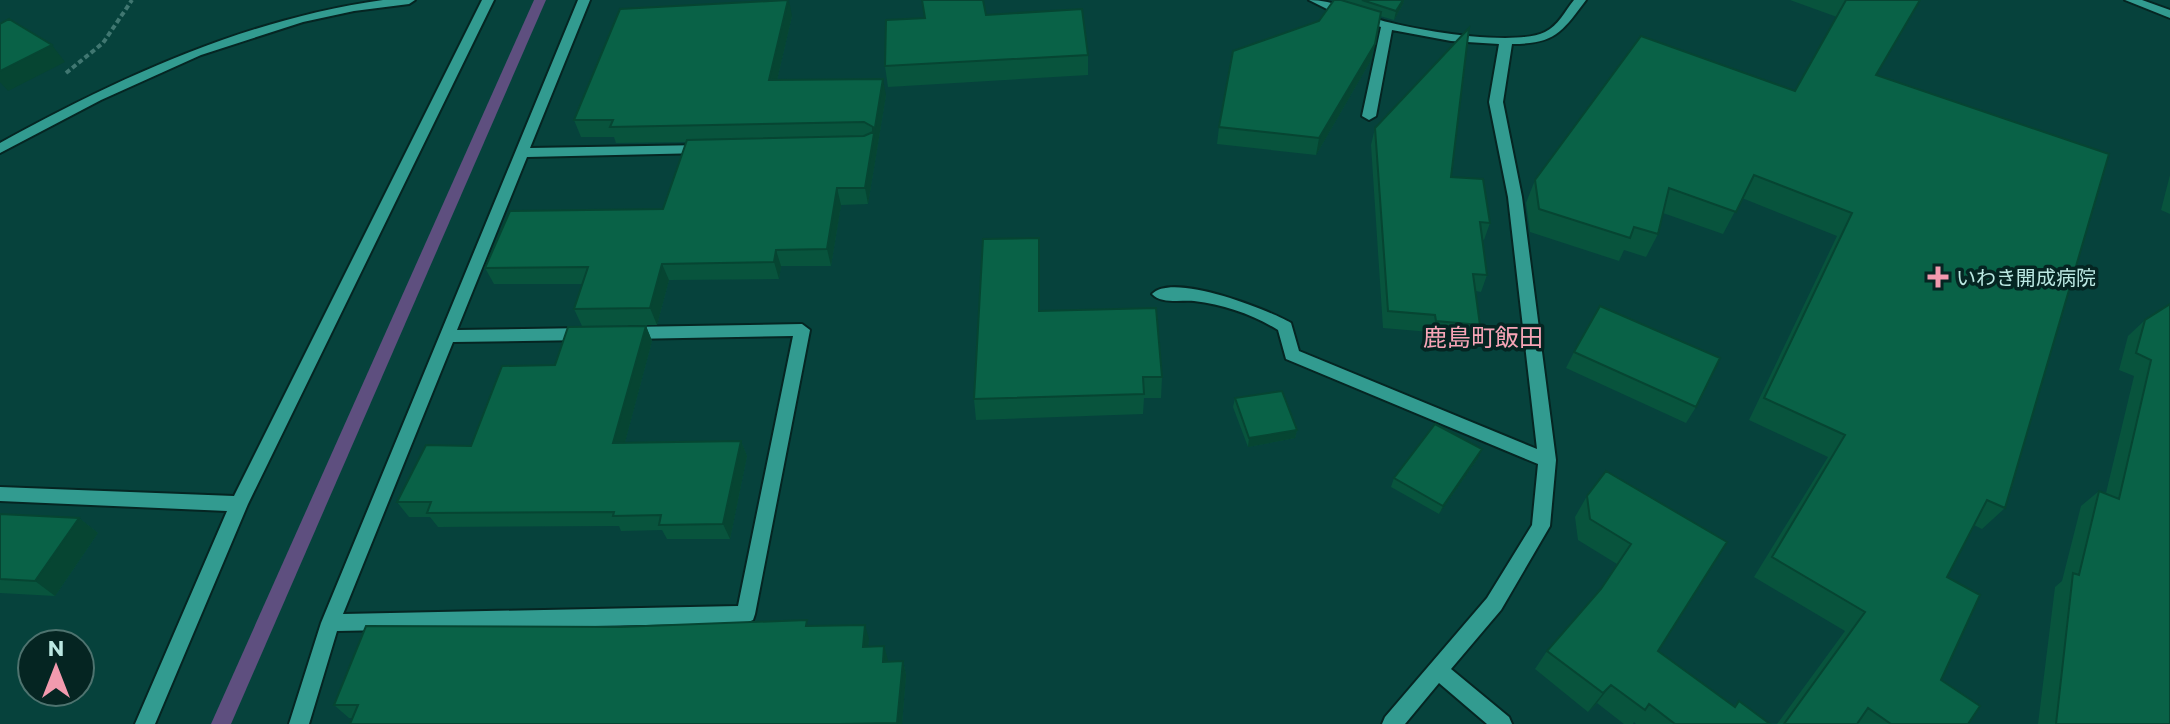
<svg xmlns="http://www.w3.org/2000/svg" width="2170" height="724" font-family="Commissioner,'Noto Sans JP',sans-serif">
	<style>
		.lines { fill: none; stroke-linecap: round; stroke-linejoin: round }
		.stream { fill: #5e4f7f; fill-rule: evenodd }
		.minor-casing { stroke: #052522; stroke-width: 4 }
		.path { stroke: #407771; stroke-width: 4; stroke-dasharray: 5 3; stroke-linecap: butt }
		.minor { fill: #329b90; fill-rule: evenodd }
		.wall { fill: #08543d }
		.shaded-wall { fill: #064532 }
		.building { fill: #096247; stroke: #064532; stroke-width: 2 }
		.poi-dot { fill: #f29aae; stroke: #052522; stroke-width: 3 }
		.labels { text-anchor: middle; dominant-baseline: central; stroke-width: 7; stroke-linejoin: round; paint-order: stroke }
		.poi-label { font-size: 20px; fill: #bbe8e2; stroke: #052522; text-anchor: start }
		.quarter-label { font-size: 24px; fill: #f8a5b7; stroke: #052522 }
	</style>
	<rect width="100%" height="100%" fill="#06423c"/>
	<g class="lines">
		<!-- stream -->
		<path class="stream" d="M534 0H546L231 724H211Z"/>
		<defs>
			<path id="minor" d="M383 0H415L409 4 354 11 303 22 201 55 101 100 0 153V143C120 77 246 19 383 0Z
				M482 0H494L248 504 155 724H135L227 511 0 501V487L234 496Z
				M578 0H590L530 148 704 145 711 149 704 153 527 157 457 330 586 328 594 334 586 340 453 342 343 614 738 606 793 336 629 339 621 333 629 327 802 324 810 330 755 614 753 620 746 623 337 631 309 724H289L321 623Z
				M1309 0C1334 0 1356 12 1380 20 1414 30 1514 47 1545 32 1558 26 1565 11 1574 0H1586C1562 32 1555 44 1512 44L1503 102 1522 197 1556 460 1550 526 1501 610 1451 669 1509 717 1512 724H1487L1439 683 1405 724H1382L1385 717 1487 598 1532 525 1538 464 1286 359 1278 330C1252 314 1225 305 1194 301 1181 300 1161 304 1152 294 1172 272 1267 309 1291 323L1299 351 1537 449 1508 197 1489 102 1499 44 1451 41 1392 30 1376 116 1369 120 1362 116 1381 27 1333 12Z
				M2125 0H2142L2170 10V18Z"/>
		</defs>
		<!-- minor casing -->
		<use href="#minor" class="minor-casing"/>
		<!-- path -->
		<path class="path" d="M66 73 103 43 132 0"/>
		<!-- minor -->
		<use href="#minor" class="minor"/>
	</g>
	<!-- wall -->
	<path class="wall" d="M1334 0H1404L1403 4 1394 20 1380 16 1371 60 1316 155 1217 144 1219 127 1319 21Z
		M1790 0H1920L1876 75 2005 508 1982 529 1974 525 1947 577 1941 680 1968 724H1777L1845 631 1754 577 1828 457 1749 420 1837 236 1742 198 1723 234 1663 213 1658 234 1646 257 1624 250 1619 261 1530 232 1526 203 1535 180 1795 91 1837 17Z
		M986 15 1088 55V75L888 87 885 66Z
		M792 16 777 80 886 95 868 204 841 205 831 266H781L779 279 669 280 657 325 582 326 574 309 583 284H494L485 268 663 209 686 142 616 143 614 137H581L574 120Z
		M1375 128 1451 177 1490 223 1484 240 1482 239 1487 275 1481 292 1476 291 1480 325 1474 342 1430 338V332L1383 328 1371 145Z
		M2170 175V214L2161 210Z
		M1039 238 1040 311 1162 377 1161 398H1144L1143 414 976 420 974 399Z
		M2170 304V724H2038L2055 587 2062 581 2081 506 2099 491 2106 493 2134 376 2119 370 2128 336 2145 320Z
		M646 326 652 341 625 442 741 441 747 456 730 539H667L662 530 621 531 619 526 438 527 430 517H409L397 502 471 446 555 365Z
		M1574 352 1696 407 1686 423 1566 368Z
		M1235 398 1297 430 1295 438 1248 447 1233 407Z
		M1478 458 1439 514 1391 487 1394 478Z
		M1587 496 1727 542 1658 651 1734 706 1739 701 1770 724H1636L1634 722 1633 724H1624L1597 703 1588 712 1535 669 1547 651 1600 591 1617 564 1578 540 1575 517Z
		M0 514 79 518 98 533 55 596 0 593Z
		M810 626 869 639 868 647 884 646 888 662 903 661 906 675 902 724H350L353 718H349L334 705 620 627Z"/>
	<!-- shaded-wall -->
	<path class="shaded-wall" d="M789 0 792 16 773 97 769 80Z
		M1403 0H1404L1403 4 1394 20 1396 11Z
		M1375 44 1371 60 1316 155 1319 138Z
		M52 45 65 62 8 91 0 82V71Z
		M883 79 886 95 868 204 865 188Z
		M837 188 841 205 831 266 827 249Z
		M776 250 781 266 779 279 774 262Z
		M662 264 669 280 657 325 650 308Z
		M646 326 652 341 621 457 613 443Z
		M1297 430 1295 438 1248 447 1249 438Z
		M741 441 747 456 730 539 723 524Z
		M1482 449 1478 458 1439 514 1443 506Z
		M79 518 98 533 55 596 35 581Z
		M865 625 869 639 867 661 863 647Z
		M884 646 888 660 887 676 883 662Z
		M903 661 906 675 902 724H897Z
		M1611 685 1597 703 1588 712 1603 693Z"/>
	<!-- building -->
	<path class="building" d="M788 0 769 80 883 79 865 188H837L827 249 776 250 774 262 662 264 650 308 574 309 588 267 485 268 510 211 663 209 687 140 864 136 873 132V127L864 122 610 127 613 120H574L620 9Z
		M922 0H983L986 15 1082 9 1088 55 885 66 886 20 925 18Z
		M1334 0H1341L1381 12 1375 44 1319 138 1219 127 1233 51 1319 21Z
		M1362 0H1403L1396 11Z
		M1846 0H1920L1876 75 2109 154 2005 508 1987 500 1947 577 1980 595 1941 680 1980 706 1968 724H1891L1868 708 1857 724H1784L1865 612 1772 557 1845 435 1764 398 1852 213 1754 175 1736 212 1669 188 1658 234 1634 227 1630 238 1539 209 1535 180 1641 36 1795 91Z
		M9 19 52 45 0 71V24Z
		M1469 28 1451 177 1483 179 1490 223 1480 222 1487 275 1473 274 1480 325 1436 321 1435 315 1388 311 1375 128Z
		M1039 238V311L1156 308 1162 377H1143L1144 394 974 399 983 239Z
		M2170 304V724H2056L2073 573 2079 575 2099 491 2119 499 2151 360 2136 353 2145 320Z
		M1600 306 1720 358 1696 407 1574 352Z
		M646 326 613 443 741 441 723 524 659 525 661 515 613 516 614 512 427 513 431 502H397L426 445 471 446 502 366 555 365 568 327Z
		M1282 391 1297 430 1249 438 1235 398Z
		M1435 424 1482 449 1443 506 1394 478Z
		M1606 471 1727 542 1658 651 1735 707 1739 701 1770 724H1675L1649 704 1645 710 1611 685 1603 693 1547 651 1601 589 1631 544 1590 519 1587 496Z
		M0 514 79 518 35 581 0 579Z
		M807 620 806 626 865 625 863 647 884 646 883 662 903 661 897 723 839 724H350L358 705H334L366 626 620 627Z"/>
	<!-- markers -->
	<path class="poi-dot" d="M1934 265h8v8h8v8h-8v8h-8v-8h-8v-8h8z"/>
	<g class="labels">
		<!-- poi labels -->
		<g class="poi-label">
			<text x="1956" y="277">いわき開成病院</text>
		</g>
		<!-- quarter labels -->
		<g class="quarter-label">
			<text x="1483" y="336">鹿島町飯田</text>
		</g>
	</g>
	<!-- north arrow -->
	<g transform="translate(56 668)"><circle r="38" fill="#052522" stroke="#4e736f" stroke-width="2"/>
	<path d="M0-6L14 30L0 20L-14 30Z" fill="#f29aae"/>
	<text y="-12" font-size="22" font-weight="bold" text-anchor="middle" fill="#bbe8e2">N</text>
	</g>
</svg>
